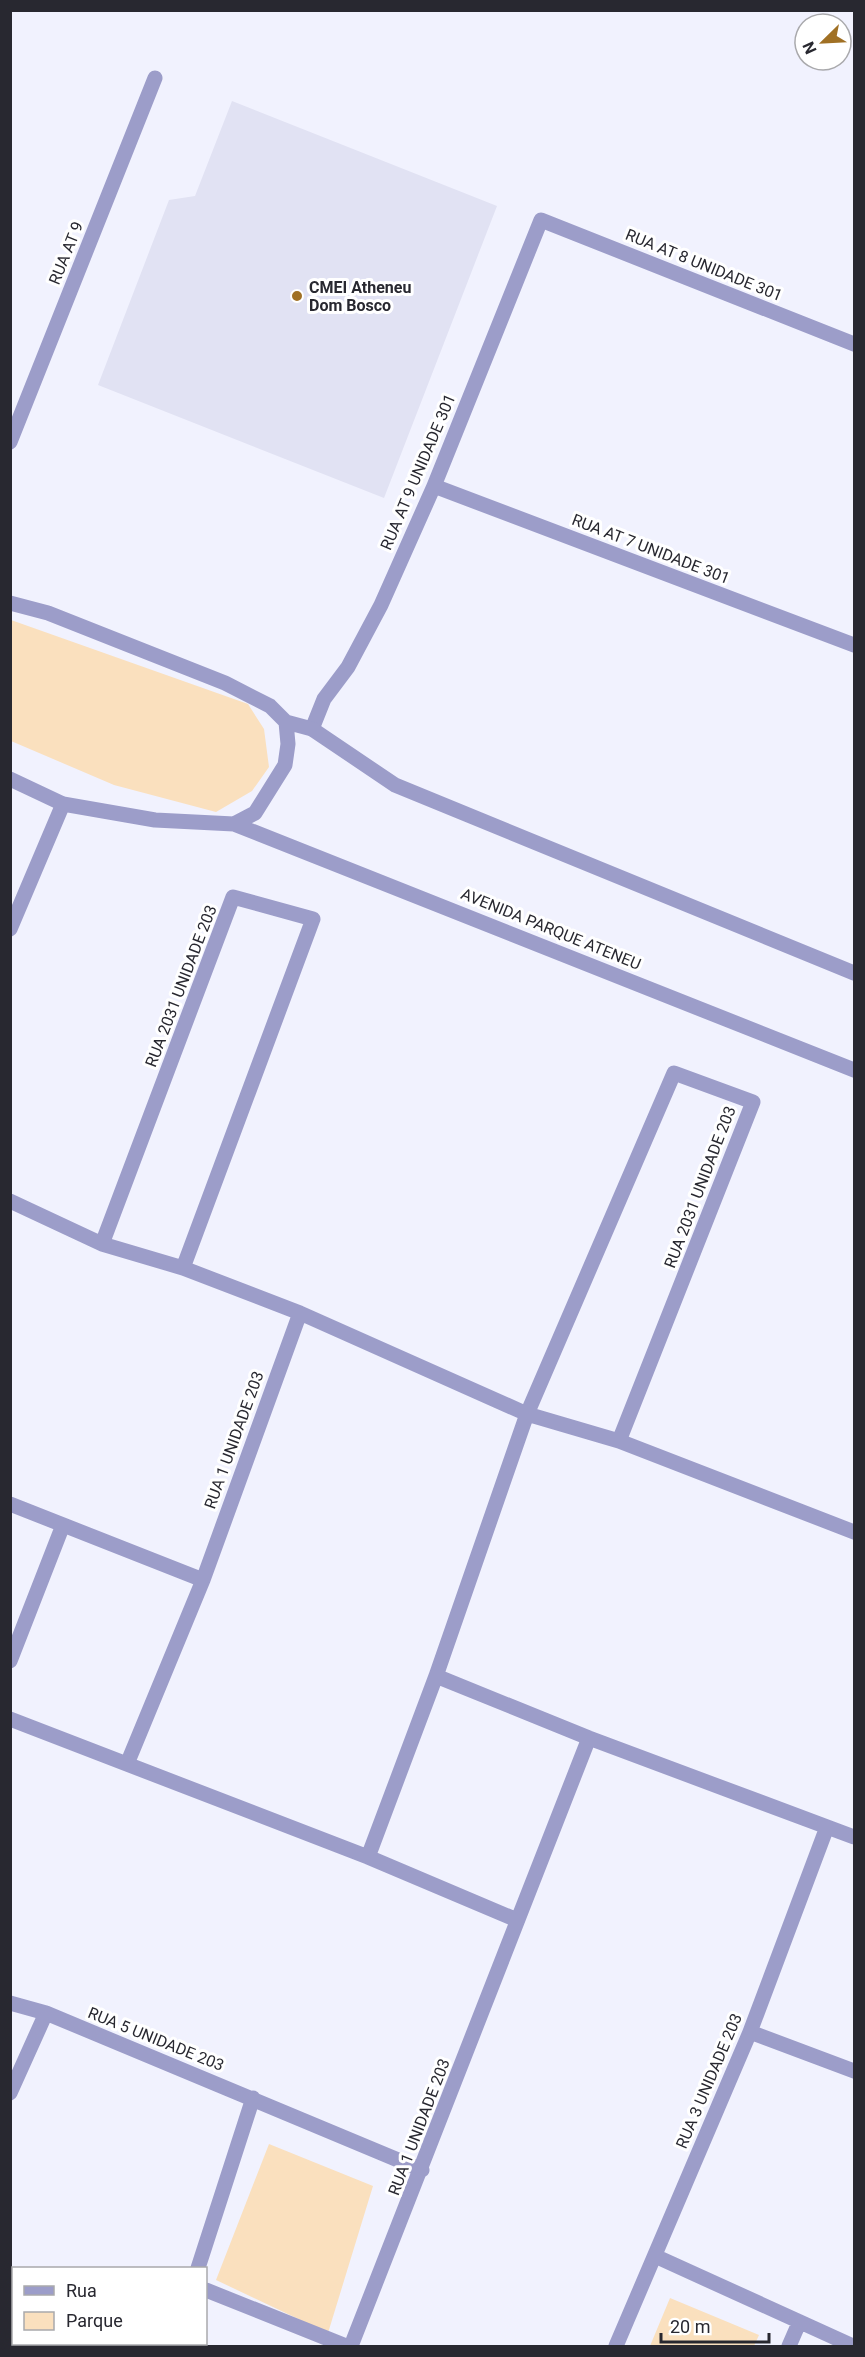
<svg xmlns="http://www.w3.org/2000/svg" width="865" height="2357" font-family="Roboto,sans-serif">
	<style>
		.built { fill: #e1e2f3 }
		.green { fill: #fae0be }
		.lines { fill: none; stroke-linecap: round; stroke-linejoin: round }
		.minor { stroke: #9c9dc9; stroke-width: 15 }
		.tertiary { stroke: #9c9dc9; stroke-width: 15 }
		.poi-dot { fill: #a07024; stroke: #fff; stroke-width: 2 }
		.labels { text-anchor: middle; dominant-baseline: central; stroke-width: 6; stroke-linejoin: round; paint-order: stroke }
		.street-label { font-size: 16px; fill: #282830; stroke: #fff }
		.poi-label { font-size: 16px; font-weight: bold; fill: #282830; stroke: #fff; text-anchor: start }
	</style>
	<rect width="100%" height="100%" fill="#f1f2fe"/>
	<!-- built -->
	<path class="built" d="M232 101 497 206 384 498 98 385 169 200 195 196Z"/>
	<!-- green -->
	<path class="green" d="M11 620 248 704 264 729 269 767 252 791 216 812 114 785 11 741Z
		M269 2144 373 2186 328 2333 216 2280Z
		M670 2298 759 2335 754 2346H650Z"/>
	<g class="lines">
		<!-- minor -->
		<path class="minor" d="M10 442 155 78
			M434 486 854 645
			M312 729 324 699 348 667 381 605 434 486 541 220 854 344
			M10 929 63 804
			M10 1201 102 1244 183 1268 300 1313 527 1414 619 1441 854 1532
			M102 1244 233 897 313 919 183 1268
			M10 1504 203 1580
			M10 1661 63 1525
			M436 1676 589 1738 854 1837
			M10 1719 368 1857 517 1920
			M127 1764 203 1580 300 1313
			M368 1857 436 1676 527 1414 674 1073 753 1102 619 1441
			M10 2003 46 2013 422 2170
			M750 2032 854 2071
			M10 2093 46 2013
			M655 2256 853 2346
			M198 2268 253 2098
			M206 2290 346 2346
			M170 2346 171 2344
			M351 2346 589 1738
			M616 2346 750 2032 827 1827
			M789 2346 799 2323"/>
		<!-- tertiary -->
		<path class="tertiary" d="M10 603 48 613 225 683 270 706 286 722 288 744 285 765 255 813 234 824 155 820 63 804 10 779
			M286 722 312 729 395 785 854 973
			M234 824 854 1070"/>
	</g>
	<!-- markers -->
	<circle class="poi-dot" cx="297" cy="296" r="6"/>
	<g class="labels">
		<!-- street labels -->
		<g class="street-label">
			<text transform="translate(66 253) rotate(-68)">RUA AT 9</text>
			<text transform="translate(704 265) rotate(22)">RUA AT 8 UNIDADE 301</text>
			<text transform="translate(418 472) rotate(-67)">RUA AT 9 UNIDADE 301</text>
			<text transform="translate(651 549) rotate(21)">RUA AT 7 UNIDADE 301</text>
			<text transform="translate(551 929) rotate(22)">AVENIDA PARQUE ATENEU</text>
			<text transform="translate(181 986) rotate(-69)">RUA 2031 UNIDADE 203</text>
			<text transform="translate(700 1187) rotate(-69)">RUA 2031 UNIDADE 203</text>
			<text transform="translate(234 1440) rotate(-70)">RUA 1 UNIDADE 203</text>
			<text transform="translate(156 2039) rotate(22)">RUA 5 UNIDADE 203</text>
			<text transform="translate(709 2081) rotate(-67)">RUA 3 UNIDADE 203</text>
			<text transform="translate(419 2127) rotate(-69)">RUA 1 UNIDADE 203</text>
		</g>
		<!-- poi labels -->
		<g class="poi-label">
			<text x="309" y="287">CMEI Atheneu<tspan x="309" dy="18">Dom Bosco</tspan></text>
		</g>
	</g>
	<!-- border -->
	<rect width="865" height="2357" fill="none" stroke="#282830" stroke-width="24"/>
	<!-- legend -->
	<rect x="12" y="2267" width="195" height="78" fill="#ffffff" stroke="#a9a9ac" stroke-width="1.5"/>
	<rect x="24" y="2286" width="30" height="9" fill="#9c9dc9" stroke="#a9a9ac" stroke-width="1.5"/>
	<text x="66" y="2297" font-size="18" fill="#282830">Rua</text>
	<rect x="24" y="2312" width="30" height="18" fill="#fae0be" stroke="#a9a9ac" stroke-width="1.5"/>
	<text x="66" y="2327" font-size="18" fill="#282830">Parque</text>
	<!-- north arrow -->
	<g transform="translate(823 42) rotate(246)"><circle r="28" fill="#ffffff" stroke="#a9a9ac" stroke-width="1.5"/>
	<path d="M0-4.5L10 22L0 15L-10 22Z" fill="#a07024"/>
	<text y="-9" font-size="16" font-weight="bold" text-anchor="middle" fill="#282830">N</text>
	</g>
	<!-- scale -->
	<path d="M661 2333v9h108v-9" fill="none" stroke="#282830" stroke-width="3"/>
	<text x="670" y="2333" font-size="18" fill="#282830" stroke="#ffffff" stroke-width="4.5" paint-order="stroke">20 m</text>
</svg>
